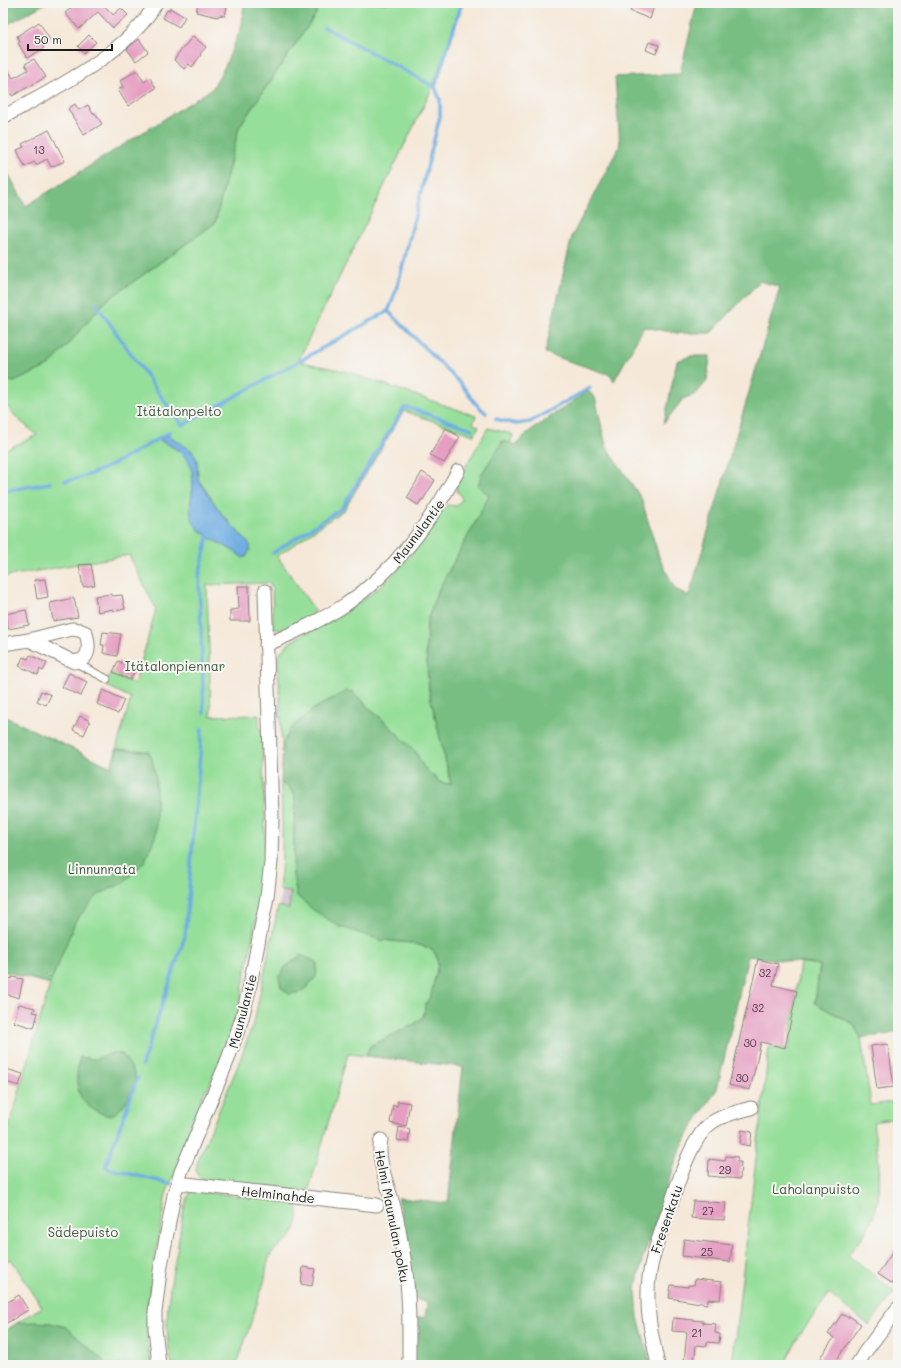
<svg xmlns="http://www.w3.org/2000/svg" width="901" height="1368" font-family="Mali,sans-serif">
	<style>
		.industrial { fill: #d0bdcd }
		.green { fill: #96df9a; stroke: #597e5b }
		.forest { fill: #78be82; stroke: #4a6d4f }
		.water { fill: #70ade2; stroke: #46647f }
		.lines { fill: none; stroke-linecap: round; stroke-linejoin: round }
		.stream { stroke: #70ade2; stroke-width: 3.5 }
		.building { fill: #e69ec2 }
		.service-casing { stroke: #88827a; stroke-width: 9 }
		.minor-casing { stroke: #88827a; stroke-width: 15 }
		.service { stroke: #fff; stroke-width: 7 }
		.minor { stroke: #fff; stroke-width: 13 }
		.labels { text-anchor: middle; dominant-baseline: central; stroke-width: 4; stroke-linejoin: round; paint-order: stroke }
		.number-label { font-size: 11px; fill: #4e3c46 }
		.park-label { font-size: 13px; fill: #415642; stroke: #f6f6f2 }
		.street-label { font-size: 13px; fill: #1c1c1c; stroke: #f6f6f2 }
	</style>
	<rect width="100%" height="100%" fill="#f6f6f2"/>
	<filter id="ink" filterUnits="userSpaceOnUse"><feTurbulence type="fractalNoise" baseFrequency=".025" numOctaves="2"/><feDisplacementMap in="SourceGraphic" scale="8" xChannelSelector="R" yChannelSelector="G"/><feConvolveMatrix kernelMatrix="1 2 1 2 8 2 1 2 1" color-interpolation-filters="sRGB"/></filter>
	<filter id="wash" filterUnits="userSpaceOnUse"><feTurbulence type="fractalNoise" baseFrequency=".012" numOctaves="4" result="noise"/><feDisplacementMap in="SourceGraphic" scale="16" xChannelSelector="R" yChannelSelector="G"/><feGaussianBlur stdDeviation="0.9" result="paint"/><feColorMatrix in="noise" values="0 0 0 0 0 0 0 0 0 0 0 0 0 0 0 0 0 1.4 0 .05"/><feComposite in="paint" operator="in"/></filter>
	<g filter="url(#wash)">
		<rect width="100%" height="100%" fill="#f5e8d8"/>
		<!-- industrial -->
		<path class="industrial" d="M281 891 291 892 289 909 279 906Z"/>
		<!-- green -->
		<path class="green" d="M318 3H462L433 87 298 361 348 372 476 416 473 424 479 426 474 435 404 411 344 510 277 556 316 612 309 619 281 631 273 627 272 591 270 583 207 585 211 716 259 715V727L262 730 265 823 264 855 262 882 258 910 237 1017 220 1061 208 1089H206L201 1100 203 1103 166 1194 147 1308V1342L152 1365H3V1332L42 1307 11 1259 3 1263 4 1254 3 1149 50 984 3 971V716L111 767 131 698 105 685 111 673 135 684 156 609 129 555 3 577V451L37 435 18 419 5 404H3V380L14 382 50 365 105 302 215 223 239 127 316 14Z
			M488 428 512 434 513 436 510 443 502 441 489 495 473 527 440 587 433 603 427 622 426 651 429 691 451 784 441 783 433 776 423 766 415 751 381 718 372 711 360 698 282 753 278 658C285 637 321 628 339 616 353 607 367 597 379 587 405 566 425 537 443 509L447 505 457 506 462 499 460 494 457 492 456 487 463 471Z
			M281 783 289 787 295 796 293 875 297 896 381 940 412 943 429 948 436 954 438 965 431 995 426 1003 423 1017 413 1025 370 1046 366 1056 348 1054 309 1189 305 1191 202 1179C191 1173 198 1162 201 1153L239 1063 255 1018 278 907 279 906 289 909 291 892 281 891 279 889C284 854 282 819 281 783Z
			M800 962 820 965 815 1003 853 1024 861 1038 871 1105 898 1101V1118L873 1122C878 1157 887 1195 868 1228 863 1238 855 1246 848 1255L895 1292 869 1325 829 1294 799 1336 784 1365H732L769 1047 789 1049Z
			M191 1191 297 1202C300 1217 298 1232 285 1242 280 1245 274 1249 271 1254 267 1261 266 1270 265 1279L237 1365H172C161 1320 171 1284 179 1239 181 1224 183 1205 191 1191Z"/>
		<!-- forest -->
		<path class="forest" d="M3 3H46L3 27Z
			M244 3H318L316 14 239 127 215 223 105 302 50 365 14 382 3 380V164L26 206 212 89 225 66 242 26Z
			M697 3H898V1030L890 1034 861 1038 853 1024 815 1003 820 965 748 956 717 1089 692 1127 678 1155 643 1258 636 1287 638 1317 651 1365H409L410 1319 425 1317 427 1303 411 1297V1272L398 1198 448 1203 463 1067 366 1056 370 1046 413 1025 423 1017 426 1003 431 995 438 965 436 954 429 948 412 943 381 940 340 927 312 909 297 896 293 875 295 796 289 787 281 783 283 744 290 729 315 708 346 691 353 692 372 711 381 718 415 751 423 766 433 776 441 783 451 784 429 691 426 651 427 622 433 603 440 587 473 527 489 495 478 486 482 473 503 441 516 445 527 433 588 391 595 397 606 446 641 498 659 557 675 589 689 596 780 287 760 281 711 333H677L644 327 614 381 611 375 545 353 572 236 620 145 615 77 680 74Z
			M691 356H710L707 381 696 394 683 399 664 423 677 361Z
			M3 716 111 767 117 749 148 751 152 759 156 780V834L145 861 123 883 98 895 76 920 50 984 3 971Z
			M301 955 317 962 316 977 307 987 299 993 289 994 281 987 279 977 285 967Z
			M113 1053 122 1054C126 1060 135 1071 135 1078 135 1090 122 1113 110 1115 105 1116 100 1113 96 1111 74 1100 75 1077 80 1057L95 1059Z
			M35 1322 51 1323 66 1327 108 1365H3V1332L18 1323Z"/>
		<!-- water -->
		<path class="water" d="M168 435 185 446 192 451 197 460 198 479 221 513 250 545V550L246 557 243 558C229 545 205 540 195 525 190 518 190 510 191 501 196 467 192 455 159 440Z"/>
		<g class="lines">
			<!-- stream -->
			<path class="stream" d="M324 27 435 87
				M96 304 170 409
				M388 311 461 384 476 404 486 413
				M175 415 182 425
				M496 419 516 424 530 422 590 388
				M183 425 303 359 388 311 390 307 398 284 440 116V100L435 87 462 3
				M65 481C100 476 139 449 170 432
				M3 491 50 483
				M273 553 342 508 404 408H409L472 429
				M204 713 199 576 208 537
				M142 1065 185 936 202 729
				M138 1077 106 1165 107 1168 110 1169 171 1184"/>
		</g>
		<g id="blocks">
			<!-- building -->
			<path class="building" d="M77 3H109L105 6 113 15 121 8 128 15 113 28 98 12 79 29 65 13Z
				M198 3H228L225 16 219 15 218 17 196 12Z
				M633 3H655L650 19 630 11Z
				M170 8 185 17 179 27 163 18 167 10 169 11Z
				M39 22 50 40 42 45 44 48 27 58 18 43 20 42 17 36Z
				M89 35 96 42 84 53 78 46Z
				M193 36 206 47 200 54 201 55 192 67 189 64 184 69 174 60 177 56V55Z
				M139 39 148 52 136 61 127 49Z
				M649 42 659 45 656 54 646 50Z
				M34 59 46 77 12 96 3 79V61L13 78 28 70 25 64Z
				M137 70 144 82 150 78 156 88 128 106 118 90 123 87 120 81Z
				M75 104 79 110 88 105 93 114 95 113 102 124 84 135 68 109Z
				M49 130 65 161 51 167 47 159 36 165 34 162 25 167 17 150 24 147 22 144Z
				M446 428 460 437 444 463 430 455Z
				M422 472 435 480 423 500 422 499 418 505 407 498Z
				M91 564 95 585 83 587 79 565Z
				M45 579 48 597 37 599 34 580Z
				M238 586H249L250 621H230V610L239 609Z
				M112 594V596L122 595 125 609 114 611 113 609 98 612 95 596Z
				M74 598 78 617 53 621 50 603Z
				M26 610 29 625 8 629 5 614Z
				M103 632 121 634 117 656 103 653 104 645H101Z
				M30 655 47 663 43 671 40 669 38 675 19 666 23 657 28 659Z
				M118 661 136 669 130 680 113 672Z
				M69 673 87 682 81 696 62 687Z
				M103 690 124 700 118 714 97 704Z
				M41 691 51 695 46 705 37 701Z
				M80 716 90 721 84 735 73 730Z
				M758 959 778 964 773 985 797 991 785 1048 761 1042 750 1090 729 1085Z
				M3 976 12 979V977L23 979 19 998 3 993Z
				M19 1004 35 1008 33 1012 38 1013 34 1028 14 1022Z
				M888 1044 894 1087 877 1089 871 1046Z
				M3 1068 23 1074 19 1086 3 1081Z
				M398 1101 410 1103 406 1126 390 1123 393 1105 397 1106Z
				M399 1127 410 1129 408 1142 397 1140Z
				M742 1130 752 1132 750 1146 740 1144Z
				M726 1156 738 1157 737 1162H741L740 1179 708 1176 709 1159 725 1161Z
				M693 1201 726 1203 724 1220 691 1218Z
				M684 1239 732 1245 730 1262 682 1256Z
				M898 1244V1277L893 1284 878 1274Z
				M303 1267 315 1269 312 1286 301 1284Z
				M695 1279 722 1282 720 1300 708 1299 707 1304 669 1298 671 1285 688 1287V1285H694Z
				M19 1295 28 1310 7 1323 3 1316V1305Z
				M842 1314 848 1318 849 1316 861 1324 833 1365H817L821 1356 834 1338 828 1334Z
				M673 1318 703 1321V1323L716 1324 715 1333 720 1334 719 1343 707 1342V1346L696 1345 694 1363 684 1362 687 1332 672 1331Z"/>
		</g>
	</g>
	<g filter="url(#ink)">
		<use href="#blocks" fill-opacity="0" stroke="#88827a" stroke-width="1"/>
		<g class="lines">
			<defs>
				<path id="service" d="M74 662 107 679"/>
				<path id="minor" d="M3 117C51 91 130 52 156 3
					M3 644 29 640 72 629 79 630 86 633C88 640 91 653 83 659 81 661 77 661 74 662L29 640
					M266 645C293 633 320 621 345 605 396 570 429 524 458 471
					M381 1140C376 1160 390 1190 395 1211 399 1226 401 1243 404 1258 410 1294 409 1330 409 1365
					M178 1183 377 1205
					M159 1365 155 1328V1312L160 1271 174 1195 181 1172 228 1059 242 1018 249 990 267 897 271 862 272 817 265 591
					M658 1365C653 1341 647 1317 648 1293 648 1263 660 1235 670 1207 678 1183 691 1138 711 1123 722 1115 738 1112 751 1108
					M857 1365 865 1352 898 1308"/>
			</defs>
			<!-- service casing -->
			<use href="#service" class="service-casing"/>
			<!-- minor casing -->
			<use href="#minor" class="minor-casing"/>
			<!-- service -->
			<use href="#service" class="service"/>
			<!-- minor -->
			<use href="#minor" class="minor"/>
		</g>
	</g>
	<g class="labels">
		<!-- number labels -->
		<g class="number-label">
			<text x="39" y="149">13</text>
			<text x="765" y="972">32</text>
			<text x="758" y="1007">32</text>
			<text x="750" y="1042">30</text>
			<text x="742" y="1077">30</text>
			<text x="725" y="1169">29</text>
			<text x="708" y="1210">27</text>
			<text x="707" y="1251">25</text>
			<text x="697" y="1332">21</text>
		</g>
		<!-- park labels -->
		<g class="park-label">
			<text x="179" y="410">Itätalonpelto</text>
			<text x="175" y="665">Itätalonpiennar</text>
			<text x="102" y="868">Linnunrata</text>
			<text x="816" y="1188">Laholanpuisto</text>
			<text x="83" y="1231">Sädepuisto</text>
		</g>
		<!-- street labels -->
		<g class="street-label">
			<text transform="translate(418 531) rotate(-53)">Maunulantie</text>
			<text transform="translate(242 1011) rotate(-75)">Maunulantie</text>
			<text transform="translate(278 1194) rotate(6)">Helminahde</text>
			<text transform="translate(393 1216) rotate(79)">Helmi Maunulan polku</text>
			<text transform="translate(666 1219) rotate(-71)">Fresenkatu</text>
		</g>
	</g>
	<!-- margin -->
	<rect width="901" height="1368" fill="none" stroke="#f6f6f2" stroke-width="16"/>
	<!-- scale -->
	<path d="M28 44v6h84v-6" fill="none" stroke="#1c1c1c" stroke-width="2"/>
	<text x="34" y="44" font-size="12" fill="#1c1c1c" stroke="#f6f6f2" stroke-width="3" paint-order="stroke">50 m</text>
</svg>
